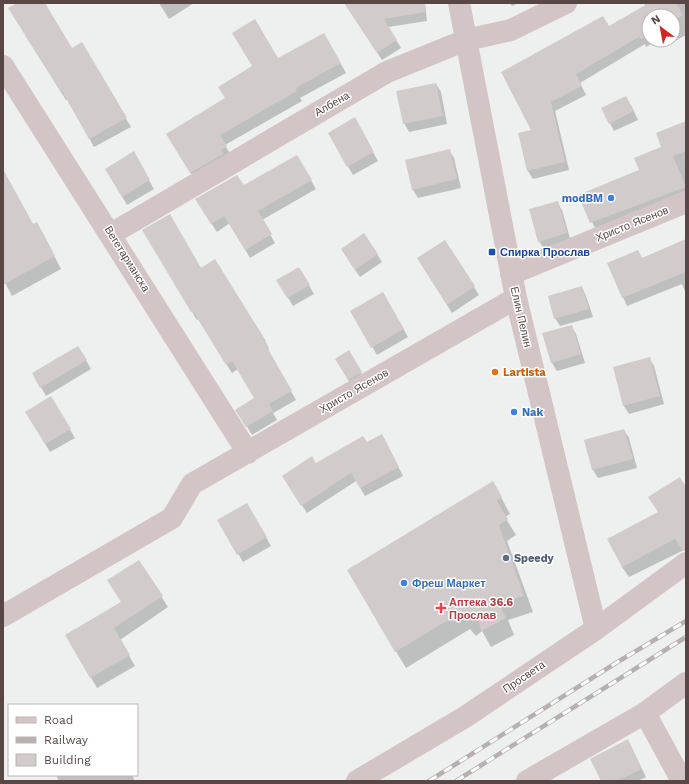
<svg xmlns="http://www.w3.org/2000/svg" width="689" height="784" font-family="'Work Sans',sans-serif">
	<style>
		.shadow { fill: #0003 }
		.building { fill: #d1cbcb }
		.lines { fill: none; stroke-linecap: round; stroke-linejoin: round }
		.minor { stroke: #d3c4c6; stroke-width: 22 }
		.rail-casing { stroke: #b7b0b0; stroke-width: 4.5 }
		.rail { stroke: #fff; stroke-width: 3; stroke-dasharray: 9; stroke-linecap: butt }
		.shop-dot { fill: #3f7fe0; stroke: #fff; stroke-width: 1.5 }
		.transit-dot { fill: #1a4fb4; stroke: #fff; stroke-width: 1.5 }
		.food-dot { fill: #e8710a; stroke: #fff; stroke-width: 1.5 }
		.service-dot { fill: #5c6f8a; stroke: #fff; stroke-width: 1.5 }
		.health-dot { fill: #e0444e; stroke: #fff; stroke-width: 1.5 }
		.labels { text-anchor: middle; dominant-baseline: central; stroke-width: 3; stroke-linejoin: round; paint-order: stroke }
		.street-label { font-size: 11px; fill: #594748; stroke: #fff }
		.shop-label { font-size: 11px; font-weight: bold; fill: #366cbe; stroke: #fff; text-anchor: start }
		.transit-label { font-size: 11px; font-weight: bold; fill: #164399; stroke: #fff; text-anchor: start }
		.food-label { font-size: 11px; font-weight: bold; fill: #c56008; stroke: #fff; text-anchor: start }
		.service-label { font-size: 11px; font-weight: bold; fill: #4e5e75; stroke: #fff; text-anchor: start }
		.health-label { font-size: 11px; font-weight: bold; fill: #be3a42; stroke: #fff; text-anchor: start }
	</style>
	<rect width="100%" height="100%" fill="#edf0ee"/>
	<!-- shadow -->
	<path class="shadow" d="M159 3H194L169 19Z
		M356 3H425L427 21 388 27 401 48 382 60 353 16Z
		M510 3H519L512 6Z
		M644 3H686V35L668 45 665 40H673V16H649V40H658L646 47 645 44 580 83 586 95 555 111 569 170 533 179 528 171 519 134 532 130 502 72 608 27 646 6Z
		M324 34 346 73 300 98 302 101 225 145 232 157 196 182 173 144 226 98 278 60Z
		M25 35 71 49 81 43 131 127 94 147 68 99 66 100Z
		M436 84 441 92 447 124 409 132 404 123Z
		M631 105 638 120 614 131 610 123Z
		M354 119 378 161 353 175 329 133Z
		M686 128V201L598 235 580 195 640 170 663 147Z
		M449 150 454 158 461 188 418 198 413 190 406 161Z
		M133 153 154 189 127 205 106 169Z
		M297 156 316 189 262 220 275 243 250 258 230 223 217 232 201 208 244 187Z
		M3 171 33 225 44 236 61 269 12 296 3 279Z
		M557 202 562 210 571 242 544 249 539 241Z
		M144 230 201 269 265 341 269 349 268 351 296 400 273 413 277 420 252 435 242 418 255 399 238 369 232 373 198 319 197 320Z
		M686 240V294L682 284 627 306 608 263 642 259Z
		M445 241 479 295 452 313 418 259Z
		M377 254 382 262 360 277 347 258Z
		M299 268 314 294 293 306 278 281Z
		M582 287 586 296 593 317 560 326 555 318Z
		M383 293 408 337 377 355 351 311Z
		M571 326 576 334 585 363 557 371 552 363Z
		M78 347 91 369 46 396 33 373Z
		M348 352 366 381 353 388 336 359Z
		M649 358 654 366 664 404 629 414 624 406 614 368Z
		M51 398 75 438 50 452 26 412Z
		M624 430 629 438 637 468 598 478 593 470 585 440Z
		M366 443H386L403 476 365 496 356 481 307 513 288 484 316 464Z
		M493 482 510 514 505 517 516 535 507 541 533 612 508 620 514 635 491 647 482 631 476 636 470 629 406 668 357 586Z
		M686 489V549L629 577 622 567 659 513Z
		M247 504 271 546 243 562 219 520Z
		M138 561 168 607 120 640 135 666 97 688 66 635 122 602Z
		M632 749 646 777 638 781H602Z
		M56 775H132L135 781H59Z"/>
	<!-- building -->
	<path class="building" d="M17 3H45L72 48 82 42 127 118 89 139 62 91 61 92 8 8Z
		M344 3H425L426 12 384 19 397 40 377 53Z
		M649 3H676L683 15 673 21V16H649V34L641 39 639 37 576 74 582 86 551 102 565 162 527 171 518 133 531 130 501 72 603 16 609 26Z
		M255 19 278 58 324 33 341 63 296 88 297 91 220 135 227 146 221 150 223 154 190 173 166 134 225 98 218 87 252 66 232 33Z
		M436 83 443 116 403 124 396 91Z
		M626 96 634 111 609 124 601 108Z
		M355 117 374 152 347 167 328 133Z
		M686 121V151L673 156 686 187 590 223 578 195 639 170 634 158 661 147 656 133Z
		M450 149 457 179 412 190 405 160Z
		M134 151 150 180 122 197 105 169Z
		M297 155 312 180 258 211 272 234 245 250 224 216 211 224 195 199 237 175 244 185Z
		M3 169 33 224 37 222 55 256 3 285Z
		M558 201 567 233 538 242 529 209Z
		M170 214 201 268 215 259 266 341 264 342 292 391 269 404 273 411 246 427 235 410 254 398 232 361 226 365 193 311 191 312 142 230Z
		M364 233 378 254 355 270 341 249Z
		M686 239V272L622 298 607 263 638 250 642 258Z
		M445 240 475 286 447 305 417 258Z
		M299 267 310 285 287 298 276 280Z
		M582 286 589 309 554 319 548 296Z
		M383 292 404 329 371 348 350 311Z
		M572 325 581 354 551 363 542 333Z
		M78 346 87 360 40 388 32 373Z
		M349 350 362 372 348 380 335 359Z
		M650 357 660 396 623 406 613 367Z
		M51 396 71 429 45 444 25 412Z
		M624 429 633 459 592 470 584 440Z
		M382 434 399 467 360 488 351 473 301 506 282 476 312 456 316 463 363 436 367 442Z
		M680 477 686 487V551H683L675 539 622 567 607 539 658 512 648 497Z
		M493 481 502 497 497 501 508 519 499 525 524 596 499 603 506 618 481 631 477 612 466 621 460 613 395 652 347 570Z
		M247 503 267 537 237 555 217 520Z
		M139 560 163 596 114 628 130 655 90 678 65 635 121 602 107 580Z
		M628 739 642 769 616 781H601L590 759Z"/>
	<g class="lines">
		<!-- minor -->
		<path class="minor" d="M459 3 516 298 596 629
			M3 66 248 453
			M111 234 387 72 466 40 511 30 566 3
			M511 274 686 202
			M3 616 172 518 192 484 516 298
			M645 713 682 781
			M357 781 465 717 596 629 686 563
			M527 781 645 713 686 683"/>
		<defs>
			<path id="rail" d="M429 781 616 663 686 621
				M456 781 686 637"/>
		</defs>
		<!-- rail casing -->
		<use href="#rail" class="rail-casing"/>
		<!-- rail -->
		<use href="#rail" class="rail"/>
	</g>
	<!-- markers -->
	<g class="shop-dot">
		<circle cx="611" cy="198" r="4"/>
		<circle cx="514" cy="412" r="4"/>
		<circle cx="404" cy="583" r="4"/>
	</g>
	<rect class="transit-dot" x="488" y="248" width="8" height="8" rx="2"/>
	<circle class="food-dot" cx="495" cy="372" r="4"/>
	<circle class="service-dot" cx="506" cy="558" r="4"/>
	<path class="health-dot" d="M439 602h4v4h4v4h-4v4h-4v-4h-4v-4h4z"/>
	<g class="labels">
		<!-- street labels -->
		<g class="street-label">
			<text transform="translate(332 104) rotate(-30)">Албена</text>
			<text transform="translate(632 224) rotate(-22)">Христо Ясенов</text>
			<text transform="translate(127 259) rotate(58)">Вегетарианска</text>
			<text transform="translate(521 317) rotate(77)">Елин Пелин</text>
			<text transform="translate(354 391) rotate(-30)">Христо Ясенов</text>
			<text transform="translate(524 677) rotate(-34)">Просвета</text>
		</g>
		<!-- shop labels -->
		<g class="shop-label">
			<text x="603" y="198" text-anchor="end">modBM</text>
			<text x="522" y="412">Nak</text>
			<text x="412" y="583">Фреш Маркет</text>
		</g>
		<!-- transit labels -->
		<g class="transit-label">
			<text x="500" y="252">Спирка Прослав</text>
		</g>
		<!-- food labels -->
		<g class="food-label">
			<text x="503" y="372">Lartista</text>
		</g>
		<!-- service labels -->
		<g class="service-label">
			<text x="514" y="558">Speedy</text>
		</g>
		<!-- health labels -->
		<g class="health-label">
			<text x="449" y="602">Аптека 36.6<tspan x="449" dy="13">Прослав</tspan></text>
		</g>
	</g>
	<!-- border -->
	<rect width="689" height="784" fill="none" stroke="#594748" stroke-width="8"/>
	<!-- legend -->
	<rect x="8" y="704" width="130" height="72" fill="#ffffff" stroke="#bdb5b6"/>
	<rect x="16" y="717" width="20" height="6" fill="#d3c4c6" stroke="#bdb5b6"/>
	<text x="44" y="724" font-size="12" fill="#594748">Road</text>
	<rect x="16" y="737" width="20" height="6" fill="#b7b0b0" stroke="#bdb5b6"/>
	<text x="44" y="744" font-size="12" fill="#594748">Railway</text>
	<rect x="16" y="754" width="20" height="12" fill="#d1cbcb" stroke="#bdb5b6"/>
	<text x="44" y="764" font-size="12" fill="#594748">Building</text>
	<!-- north arrow -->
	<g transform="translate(661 28) rotate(328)"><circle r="19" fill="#ffffff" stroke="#bdb5b6"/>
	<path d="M0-3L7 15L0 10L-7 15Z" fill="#d02626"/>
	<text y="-6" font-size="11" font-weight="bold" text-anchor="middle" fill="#594748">N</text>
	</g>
</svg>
